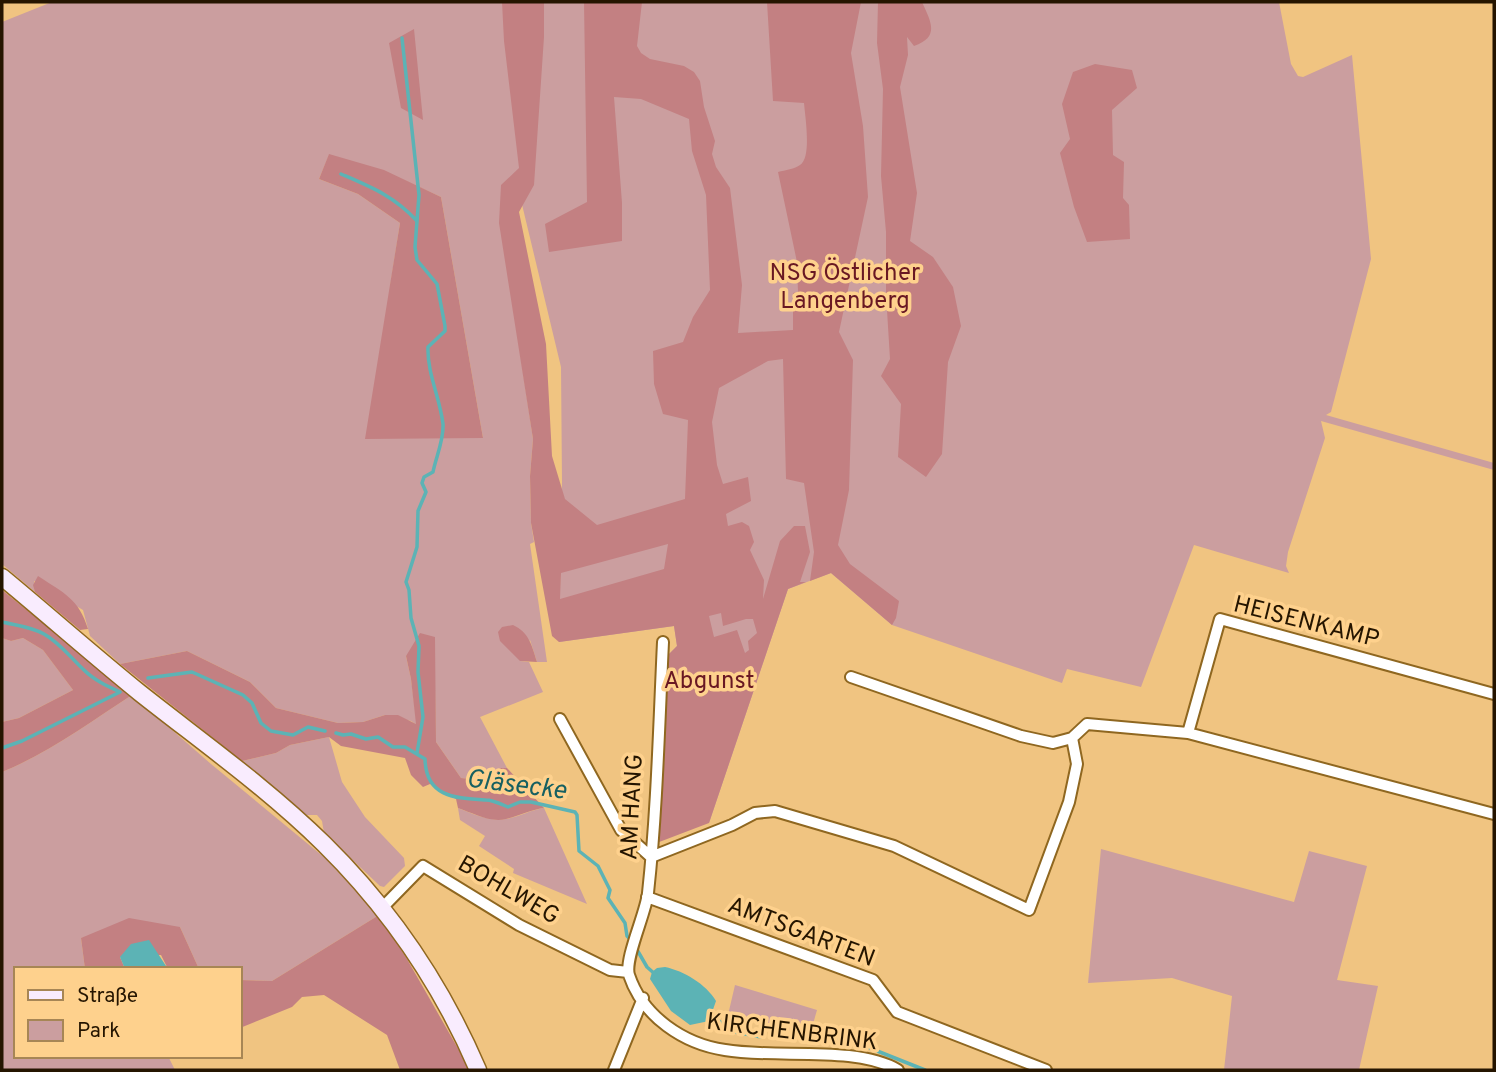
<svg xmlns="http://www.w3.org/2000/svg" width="1496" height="1072" font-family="Overpass,sans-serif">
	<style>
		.green { fill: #cb9e9f; fill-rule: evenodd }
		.forest { fill: #c38082; fill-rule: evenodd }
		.water { fill: #5cb3b5 }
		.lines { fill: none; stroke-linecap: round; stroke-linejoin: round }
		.stream { stroke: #5cb3b5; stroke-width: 3.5 }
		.minor-casing { stroke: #8f6720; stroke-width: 14 }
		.secondary-casing { stroke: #8f6720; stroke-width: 19 }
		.minor { stroke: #fff; stroke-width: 10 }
		.secondary { stroke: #f9ecfe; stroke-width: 16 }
		.labels { text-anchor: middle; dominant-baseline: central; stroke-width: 7; stroke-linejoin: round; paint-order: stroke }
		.park-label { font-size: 24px; fill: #691823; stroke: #fed18d }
		.street-label { font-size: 24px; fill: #251500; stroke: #fed18d }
		.water-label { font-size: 26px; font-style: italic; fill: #176061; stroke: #fed18d }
	</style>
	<rect width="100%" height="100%" fill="#f0c481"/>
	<!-- green -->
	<path class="green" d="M52 2H1279L1291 64 1298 76 1303 77 1352 55 1371 259 1331 412 1326 415 1494 463V470L1321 421 1325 438 1288 552 1286 566 1289 573 1194 545 1141 687 1067 669 1062 683 892 625 831 573 788 589 709 823 666 657 677 646 674 626 559 642 562 483 561 367 519 192 513 305 533 439 530 476 531 523 534 542 530 544 547 662H537L530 640 520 661 529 662 543 692 480 717 507 768H501L480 780 461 778 436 742 434 637 406 656 411 679 417 725 411 721 385 715 363 722 338 723 276 708 250 682 187 651 120 664 90 636 83 610 34 581 35 592 2 564V22ZM329 155 384 171 441 197 483 438 390 287 400 223 358 194 319 179Z
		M2 638 11 641 23 638 43 650 73 690 19 718 2 722Z
		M132 695 211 764 325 858 379 915 272 981 240 980V969H199L180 927 81 938 85 969H16V1056H168L175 1070H2V772C49 753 90 722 132 695Z
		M329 737 342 782 365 817 404 858 405 866 384 887 380 886 324 833 322 821 317 815H305L242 761 276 753 290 745Z
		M458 808C474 814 489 822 506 819 519 817 530 810 544 808L587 904 513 873 514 869 479 846 485 836 460 820Z
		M1101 849 1294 902 1309 851 1367 866 1337 980 1378 986 1359 1070H1224L1232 996 1172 978 1088 983Z
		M735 985 817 1010 809 1038 779 1027 728 1015Z"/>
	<!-- forest -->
	<path class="forest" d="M502 2H544V37L534 185 519 212 546 344 552 456 565 499 597 525 685 499 688 420 663 414 654 384 653 351 683 342 693 317 710 290 706 195 692 151 689 119 641 99 614 97 622 203V241L549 252 545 224 587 202 584 2H642L637 46 641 53 650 59 684 66 694 72 700 81 704 107 715 141 712 154 716 167 730 188 742 285 738 333 793 330V293L798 292 797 262 778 172C785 170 795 169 800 165 812 158 805 116 804 103L773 101 767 2H861L851 53 863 126 868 197 839 332 853 360 849 490 838 545 850 564 899 601 896 618 892 625 831 573 810 581 814 552 804 483 786 479 783 359 768 361 719 388 712 422 717 465 723 484 748 477 751 501 726 514 728 526 742 522 749 526 754 542 750 550 764 580 763 599 780 541 794 526H805L810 552 800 582H806L788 589 709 823 654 844 666 657 677 646 674 626 559 642 552 636 531 523 530 476 533 439 499 223 501 185 519 168 504 41ZM668 544 664 569 560 599 561 573ZM721 613 723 626 746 619H753L757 633 748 641 749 650 745 653 737 630 714 637 709 616Z
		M878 2H922C930 20 941 37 914 46L907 37 908 55 900 87 917 193 910 241 933 257 953 287 961 326 948 362 942 454 926 477 898 457 901 404 881 376 890 359 886 294V232L881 176 883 89 877 43Z
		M414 29 423 120 401 108 389 43Z
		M1095 64 1132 70 1137 88 1112 110 1113 155 1124 162 1123 198 1129 205 1130 239 1087 242 1074 207 1060 153 1070 139 1062 104 1073 72Z
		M329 154 384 170 441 197 483 438 365 439 400 223 358 194 319 179Z
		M38 576C64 593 79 599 88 629L80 630 35 592 33 585Z
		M2 590 132 695C90 722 49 753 2 772V722L19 718 73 690 43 650 23 638 11 641 2 638Z
		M513 625C529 632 532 646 537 662L520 661 500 641 498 632 502 627Z
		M420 633 435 637 436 742 461 778 480 780 501 768H507L544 808C530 810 519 816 506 819 490 823 473 813 458 808L456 799 430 784 423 787 411 775 405 758 341 746 329 737 290 745 276 753 242 761 120 664 187 651 250 682 276 708 338 723 363 722 385 715H398L416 724 411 679 406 656Z
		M379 915 407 959 464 1059 468 1070H400L387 1035 324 995 302 997 292 1007 240 1028V980L272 981Z
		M129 918 180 927 199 969H168L161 955 120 957 125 969H85L81 938Z"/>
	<!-- water -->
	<path class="water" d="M149 940 168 969H125L120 957 131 944Z
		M665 967C684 971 706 984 716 1001L709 1021 690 1025 671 1011 650 979 652 972 657 968Z"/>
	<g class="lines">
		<!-- stream -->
		<path class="stream" d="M402 38 419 195 415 247 417 260 437 284 445 326V331L428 347C427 373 440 398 443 424 444 440 436 457 433 472L424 477 422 483 426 492 418 511 417 547 406 582 409 590 411 618 419 646 418 672 423 717 417 753
			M341 174C371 187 394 196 417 221
			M2 622C15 625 32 627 44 634 60 643 70 657 84 670 94 680 107 686 120 692
			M148 678 192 672 243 695 252 703 261 723 271 731 293 735 308 727 325 731
			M336 733 343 735 351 734 366 739 378 737 393 747H405L425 759C426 798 456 798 486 800 493 800 501 804 508 807L520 802H531L575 812 577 815 579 851 598 866 610 890 608 898 625 923 627 936 632 941
			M2 748 22 741 120 692
			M636 948 647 967 656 975
			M710 1015 735 1032 761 1037
			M775 1037 820 1036 847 1039 925 1070"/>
		<defs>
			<path id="minor" d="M663 642C659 726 657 810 648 893 646 913 624 959 629 975 643 1017 684 1044 725 1050 776 1059 855 1045 898 1070
				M851 677 1021 736 1053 743 1072 738 1087 724 1188 733 1494 814
				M560 719 621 830 651 857 732 825 755 813 775 811 894 846 1029 910 1069 802 1077 764 1072 738
				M1188 733 1220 619 1494 694
				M647 897 873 980 897 1012 1046 1070
				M382 908 423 866 519 925 610 970 628 972
				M614 1070 643 998"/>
			<path id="secondary" d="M2 577C48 615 93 655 140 693 202 742 267 788 324 844 389 908 442 986 478 1070"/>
		</defs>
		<!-- minor casing -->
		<use href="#minor" class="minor-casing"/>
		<!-- secondary casing -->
		<use href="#secondary" class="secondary-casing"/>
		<!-- minor -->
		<use href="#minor" class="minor"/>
		<!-- secondary -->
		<use href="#secondary" class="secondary"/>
	</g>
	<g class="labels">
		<!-- park labels -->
		<g class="park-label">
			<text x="845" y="274">NSG Östlicher<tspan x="845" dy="28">Langenberg</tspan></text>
			<text x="709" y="682">Abgunst</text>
		</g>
		<!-- street labels -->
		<g class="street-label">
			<text transform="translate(1306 623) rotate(14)">HEISENKAMP</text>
			<text transform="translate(633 807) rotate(-87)">AM HANG</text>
			<text transform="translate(508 891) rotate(30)">BOHLWEG</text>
			<text transform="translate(801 933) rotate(21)">AMTSGARTEN</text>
			<text transform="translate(792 1033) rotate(7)">KIRCHENBRINK</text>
		</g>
		<!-- water labels -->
		<g class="water-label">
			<text transform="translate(516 786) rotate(7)">Gläsecke</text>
		</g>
	</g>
	<!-- border -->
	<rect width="1496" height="1072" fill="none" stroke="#251500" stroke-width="7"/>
	<!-- legend -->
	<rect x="14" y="967" width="228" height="91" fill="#fed18d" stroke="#a78655" stroke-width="2"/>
	<rect x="28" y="990" width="35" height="10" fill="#f9ecfe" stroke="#a78655" stroke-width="2"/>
	<text x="77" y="1002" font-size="21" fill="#251500">Straße</text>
	<rect x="28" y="1020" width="35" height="21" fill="#cb9e9f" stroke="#a78655" stroke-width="2"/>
	<text x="77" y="1037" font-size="21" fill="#251500">Park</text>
</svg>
